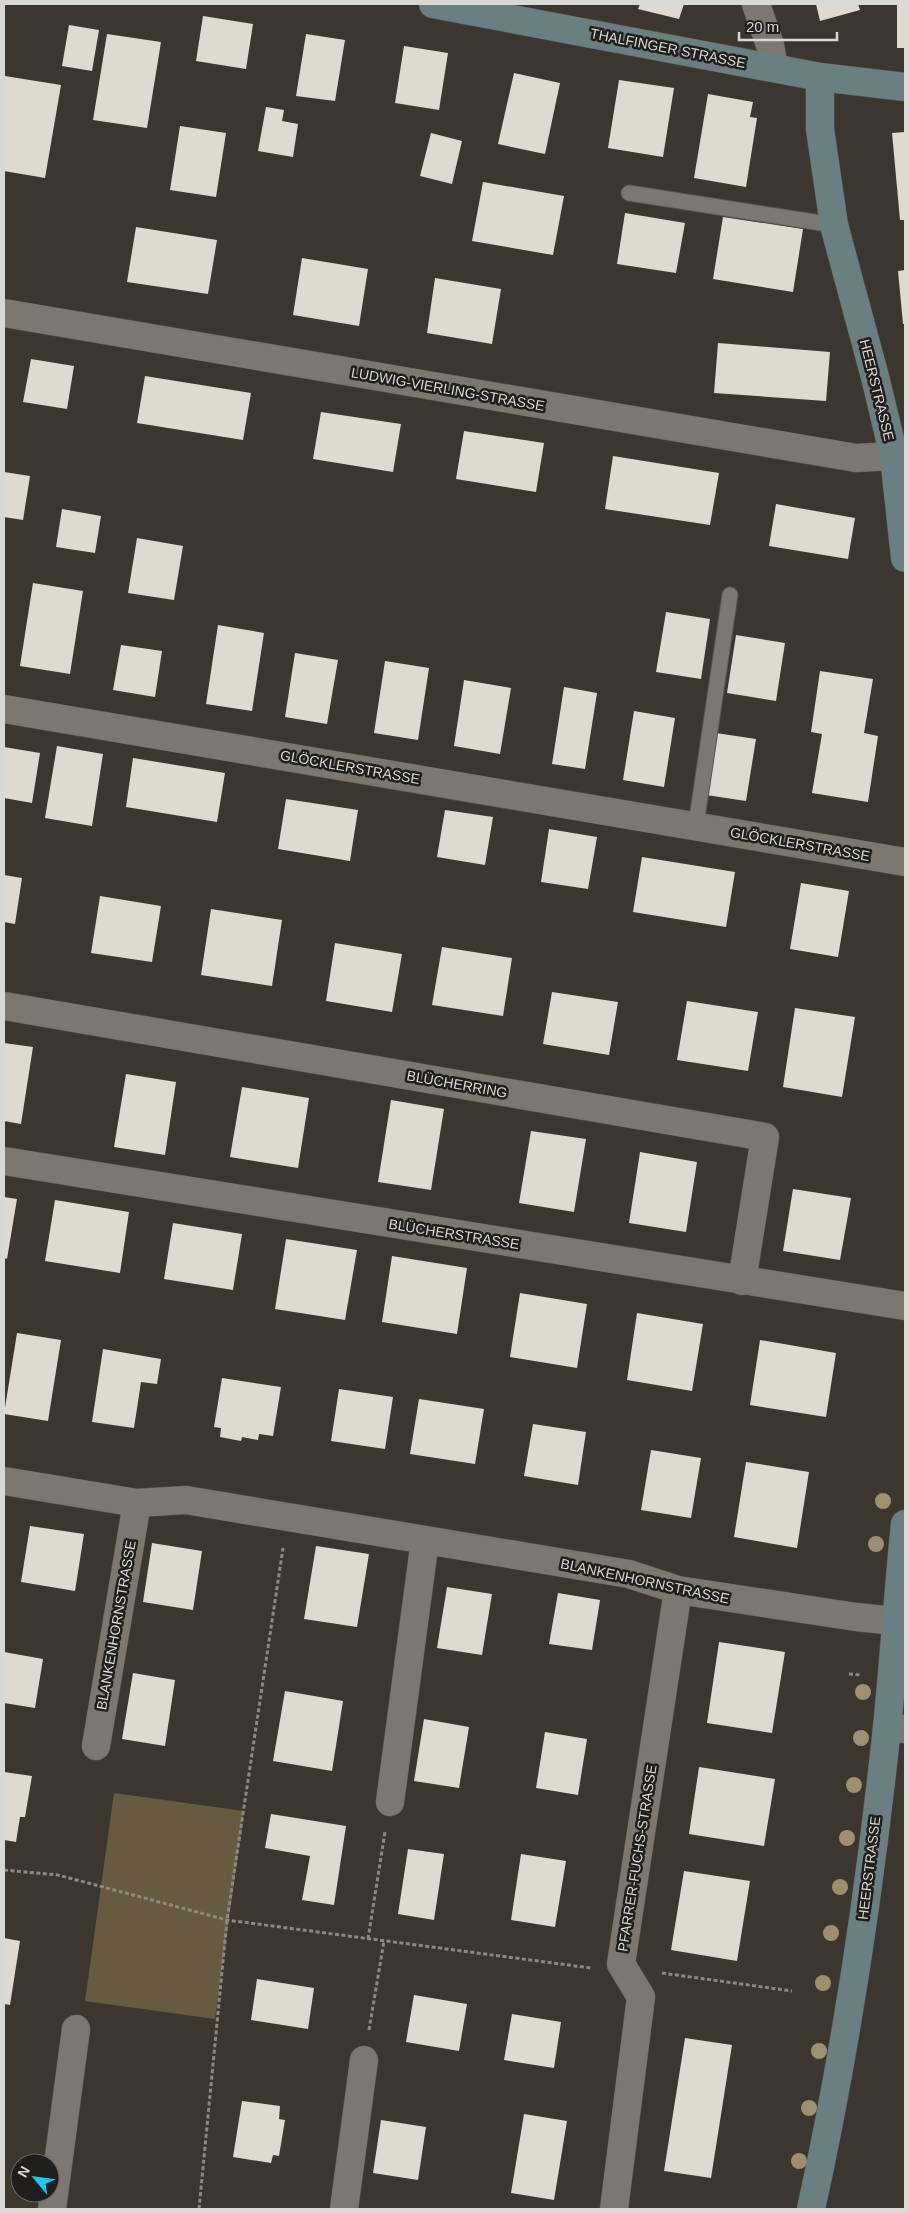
<svg xmlns="http://www.w3.org/2000/svg" width="909" height="2213" font-family="Arial,sans-serif">
	<style>
		.green { fill: #665a41 }
		.building { fill: #dfdad0 }
		.lines { fill: none; stroke-linecap: round; stroke-linejoin: round }
		.lane-casing { stroke: #59564f; stroke-width: 17 }
		.street-casing { stroke: #59564f; stroke-width: 29 }
		.secondary-casing { stroke: #59564f; stroke-width: 29 }
		.path { stroke: #8d8a84; stroke-width: 3; stroke-dasharray: 4 2.5; stroke-linecap: butt }
		.lane { stroke: #7c786f; stroke-width: 15 }
		.street { stroke: #7c786f; stroke-width: 28 }
		.secondary { stroke: #697f81; stroke-width: 28 }
		.tree { fill: #9f8f6f }
		.labels { text-anchor: middle; dominant-baseline: central; stroke-width: 5; stroke-linejoin: round; paint-order: stroke }
		.street-label { font-size: 14px; fill: #dad8d3; stroke: #201e1b }
	</style>
	<rect width="100%" height="100%" fill="#3b372f"/>
	<!-- green -->
	<path class="green" d="M114 1793 244 1811 215 2019 85 2001Z"/>
	<!-- building -->
	<path class="building" d="M640 4H684L679 19 638 9Z
		M816 4H858L860 10 820 21Z
		M897 4H905V48H897Z
		M203 16 253 24 246 69 196 61Z
		M69 25 99 30 92 71 62 66Z
		M107 34 161 42 147 128 93 120Z
		M306 34 345 40 335 101 296 96Z
		M404 46 448 53 439 110 395 103Z
		M514 73 560 83 545 154 498 144Z
		M5 76 61 85 45 178 4 171Z
		M619 80 674 88 663 157 608 148Z
		M708 94 753 102 750 117 757 118 746 187 694 178Z
		M266 107 284 110 282 121 298 124 293 157 258 151Z
		M180 126 226 133 216 197 170 190Z
		M905 132V220H900L892 133Z
		M431 133 462 141 452 184 420 176Z
		M483 182 564 196 553 255 472 241Z
		M625 213 685 223 676 273 617 264Z
		M723 217 803 229 793 292 713 279Z
		M136 227 217 240 208 294 127 282Z
		M302 258 368 269 359 326 293 315Z
		M905 270V324H903L898 271Z
		M435 278 501 289 492 344 427 333Z
		M718 343 830 352 826 401 714 393Z
		M31 359 74 366 67 409 23 402Z
		M145 376 251 393 243 440 137 423Z
		M321 412 401 424 393 472 313 459Z
		M464 431 544 443 536 492 456 479Z
		M613 456 719 473 710 525 605 509Z
		M4 472 30 476 23 520 4 517Z
		M776 504 855 518 848 559 769 546Z
		M62 509 101 516 95 553 56 547Z
		M137 538 183 546 174 600 128 593Z
		M33 583 83 591 70 674 20 666Z
		M666 612 710 619 701 679 656 672Z
		M218 625 264 633 252 711 206 704Z
		M736 635 785 643 776 701 727 693Z
		M121 645 162 651 155 697 113 690Z
		M295 653 338 660 327 724 285 717Z
		M385 661 429 668 418 740 374 733Z
		M820 671 873 679 864 733 878 736 868 802 812 793 822 734 811 732Z
		M464 680 511 688 500 754 454 746Z
		M564 687 597 693 585 769 552 764Z
		M634 711 675 718 664 787 623 780Z
		M716 733 756 739 746 801 706 795Z
		M57 746 103 754 92 826 45 818Z
		M4 747 40 753 32 803 4 798Z
		M133 758 225 773 217 822 126 807Z
		M286 799 358 810 350 861 278 849Z
		M445 810 493 817 485 865 437 857Z
		M549 829 597 837 588 889 541 882Z
		M642 857 735 872 726 927 633 912Z
		M4 875 22 878 15 924 4 922Z
		M801 883 849 891 838 957 790 949Z
		M100 896 161 906 152 962 91 953Z
		M211 909 282 920 272 986 201 975Z
		M335 943 402 954 392 1012 326 1001Z
		M442 947 512 958 503 1016 432 1005Z
		M552 992 618 1002 609 1055 543 1044Z
		M687 1001 758 1012 748 1071 677 1060Z
		M795 1008 855 1017 842 1097 783 1087Z
		M4 1043 33 1047 21 1124 4 1121Z
		M126 1074 176 1082 165 1155 114 1147Z
		M242 1087 309 1098 298 1168 230 1157Z
		M391 1100 444 1109 431 1190 378 1182Z
		M531 1131 586 1139 574 1212 519 1203Z
		M640 1152 697 1162 686 1232 629 1223Z
		M793 1189 851 1198 840 1260 783 1251Z
		M4 1197 17 1199 7 1259 4 1258Z
		M55 1200 129 1212 120 1273 45 1261Z
		M173 1223 242 1234 233 1290 164 1279Z
		M286 1239 357 1250 345 1320 275 1309Z
		M392 1256 467 1268 457 1334 382 1322Z
		M520 1293 587 1304 577 1368 510 1357Z
		M637 1313 703 1324 692 1391 627 1380Z
		M17 1333 61 1340 48 1421 4 1414Z
		M760 1340 836 1353 826 1417 750 1405Z
		M103 1349 161 1359 157 1384 141 1382 134 1428 92 1422Z
		M222 1378 281 1387 273 1436 259 1434 258 1440 242 1437 241 1441 220 1437 221 1428 214 1427Z
		M339 1389 393 1397 385 1449 331 1441Z
		M419 1399 484 1409 475 1464 410 1454Z
		M533 1424 586 1432 578 1485 524 1476Z
		M651 1450 701 1458 691 1518 641 1510Z
		M746 1462 809 1472 797 1548 734 1537Z
		M30 1526 84 1534 75 1591 21 1582Z
		M152 1543 202 1551 193 1610 143 1602Z
		M316 1546 369 1554 357 1627 304 1619Z
		M447 1587 492 1594 482 1655 437 1648Z
		M558 1593 600 1600 592 1650 549 1644Z
		M719 1642 785 1652 772 1733 707 1723Z
		M4 1652 43 1659 35 1708 4 1703Z
		M133 1673 175 1680 165 1746 122 1739Z
		M285 1691 343 1701 332 1771 273 1761Z
		M424 1719 469 1727 459 1788 414 1781Z
		M545 1732 587 1739 578 1795 536 1788Z
		M699 1767 775 1779 764 1846 689 1834Z
		M4 1772 32 1776 25 1817H20L16 1842 4 1840Z
		M271 1814 346 1826 334 1905 302 1900 310 1856 265 1848Z
		M408 1849 444 1854 434 1920 398 1914Z
		M521 1854 566 1861 555 1927 511 1920Z
		M684 1871 750 1881 737 1961 671 1950Z
		M4 1938 20 1941 10 2005 4 2004Z
		M257 1979 314 1988 308 2029 251 2020Z
		M414 1995 467 2004 459 2051 406 2042Z
		M512 2014 561 2022 554 2068 504 2060Z
		M685 2038 732 2045 711 2178 664 2171Z
		M242 2101 280 2106 279 2119 285 2120 279 2156 273 2155 271 2163 233 2157Z
		M524 2114 567 2121 554 2200 511 2193Z
		M381 2120 426 2127 418 2180 373 2173Z"/>
	<g class="lines">
		<defs>
			<path id="lane" d="M629 193 834 225
				M696 825 730 595"/>
			<path id="street" d="M756 4 770 45 774 68
				M4 313 856 458 894 456
				M4 709 905 862
				M4 1006 765 1137 742 1281
				M4 1161 905 1306
				M4 1481 137 1503 186 1500 629 1574 678 1590 856 1617 895 1621
				M887 1728 905 1729
				M96 1746 137 1503
				M390 1802 425 1540
				M52 2209 76 2029
				M344 2209 364 2060
				M614 2209 641 1997 621 1964 678 1590"/>
			<path id="secondary" d="M433 4 820 77 905 87
				M820 77V129L834 225 875 377 894 456 905 558
				M811 2209C846 2050 870 1889 887 1727 894 1659 898 1591 905 1524"/>
		</defs>
		<!-- lane casing -->
		<use href="#lane" class="lane-casing"/>
		<!-- street casing -->
		<use href="#street" class="street-casing"/>
		<!-- secondary casing -->
		<use href="#secondary" class="secondary-casing"/>
		<!-- path -->
		<path class="path" d="M849 1674 861 1675
			M4 1870 58 1875 227 1920 591 1968
			M368 1939 385 1832
			M662 1973 792 1991
			M369 2030 384 1941
			M199 2209 227 1920 283 1548"/>
		<!-- lane -->
		<use href="#lane" class="lane"/>
		<!-- street -->
		<use href="#street" class="street"/>
		<!-- secondary -->
		<use href="#secondary" class="secondary"/>
	</g>
	<!-- trees -->
	<g class="tree">
		<circle cx="883" cy="1501" r="8"/>
		<circle cx="876" cy="1544" r="8"/>
		<circle cx="863" cy="1692" r="8"/>
		<circle cx="861" cy="1738" r="8"/>
		<circle cx="854" cy="1785" r="8"/>
		<circle cx="847" cy="1838" r="8"/>
		<circle cx="840" cy="1887" r="8"/>
		<circle cx="831" cy="1933" r="8"/>
		<circle cx="823" cy="1983" r="8"/>
		<circle cx="819" cy="2051" r="8"/>
		<circle cx="809" cy="2108" r="8"/>
		<circle cx="799" cy="2161" r="8"/>
	</g>
	<g class="labels">
		<!-- street labels -->
		<g class="street-label">
			<text transform="translate(668 48) rotate(11)">THALFINGER STRASSE</text>
			<text transform="translate(448 389) rotate(10)">LUDWIG-VIERLING-STRASSE</text>
			<text transform="translate(877 390) rotate(76)">HEERSTRASSE</text>
			<text transform="translate(350 767) rotate(10)">GLÖCKLERSTRASSE</text>
			<text transform="translate(800 844) rotate(10)">GLÖCKLERSTRASSE</text>
			<text transform="translate(457 1084) rotate(10)">BLÜCHERRING</text>
			<text transform="translate(454 1234) rotate(9)">BLÜCHERSTRASSE</text>
			<text transform="translate(645 1581) rotate(12)">BLANKENHORNSTRASSE</text>
			<text transform="translate(116 1625) rotate(-80)">BLANKENHORNSTRASSE</text>
			<text transform="translate(637 1858) rotate(-81)">PFARRER-FUCHS-STRASSE</text>
			<text transform="translate(869 1868) rotate(-83)">HEERSTRASSE</text>
		</g>
	</g>
	<!-- border -->
	<rect width="909" height="2213" fill="none" stroke="#dad8d3" stroke-width="10"/>
	<!-- north arrow -->
	<g transform="translate(35 2178) rotate(299)"><circle r="24" fill="#201e1b" stroke="#6a6865"/>
	<path d="M0-4L9 19L0 12L-9 19Z" fill="#13cafb"/>
	<text y="-8" font-size="14" font-weight="bold" text-anchor="middle" fill="#dad8d3">N</text>
	</g>
	<!-- scale -->
	<path d="M739 32v8h98v-8" fill="none" stroke="#dad8d3" stroke-width="2.5"/>
	<text x="746" y="32" font-size="15" fill="#dad8d3" stroke="#201e1b" stroke-width="4" paint-order="stroke">20 m</text>
</svg>
